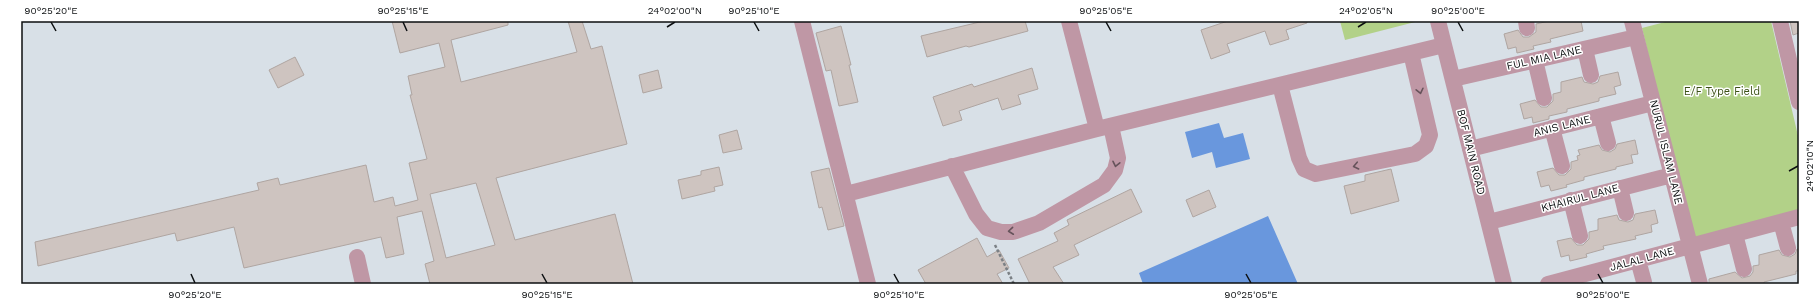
<svg xmlns="http://www.w3.org/2000/svg" width="1820" height="305" font-family="'Work Sans',sans-serif">
	<style>
		.green { fill: #b2d188 }
		.water { fill: #6997dd }
		.building { fill: #cec4c0; stroke: #afa5a1; fill-rule: evenodd }
		.lines { fill: none; stroke-linecap: round; stroke-linejoin: round }
		.path { stroke: #7b8085; stroke-width: 2.5; stroke-dasharray: 3 2; stroke-linecap: butt }
		.minor { stroke: #bf97a5; stroke-width: 16 }
		.oneway { stroke: #66535b }
		.ticks { fill: none; stroke: #0c0f11; stroke-width: 1.5 }
		.labels { text-anchor: middle; dominant-baseline: central; stroke-width: 3; stroke-linejoin: round; paint-order: stroke }
		.street-label { font-size: 11px; fill: #0c0f11; stroke: #fff }
		.park-label { font-size: 11px; fill: #3c5116; stroke: #fff }
		.neatline { fill: none; stroke: #0c0f11; stroke-width: 1.5 }
		.ticks-label { font-size: 10px; text-anchor: middle; fill: #0c0f11 }
	</style>
	<rect width="100%" height="100%" fill="#d8e0e7"/>
	<!-- green -->
	<path class="green" d="M1340 21H1419L1345 40Z
		M1669 21H1771L1799 140V213L1692 239 1642 28Z"/>
	<!-- water -->
	<path class="water" d="M1219 123 1224 138 1243 133 1250 159 1216 168 1212 152 1192 158 1185 132Z
		M1268 216 1298 284H1143L1139 273Z"/>
	<!-- building -->
	<path class="building" d="M392 21H508V25L451 40 461 82 577 52 568 21H582L591 49 602 46 627 144 496 178 515 240 615 214 633 284H430L425 264 434 261 422 211 397 217 404 254 386 258 381 237 244 268 234 227 177 241 175 233 38 266 35 242 259 190 257 183 278 178 280 185 366 165 374 202 393 197 395 206 418 200 409 163 427 159 410 95H412L408 76 445 67 439 43 400 53ZM476 183 495 245 446 258 430 194Z
		M984 21H1025L1028 31 969 47 966 46 927 57 921 36Z
		M1228 21H1307V23L1286 30 1289 39 1270 45 1265 31 1227 44 1230 52 1211 59 1201 30Z
		M1549 21H1581L1583 31 1550 39 1551 42 1533 46 1534 49 1517 53 1516 47 1508 49 1504 34 1518 30 1523 37H1529L1536 32V24Z
		M1790 21H1799V33L1793 35Z
		M841 26 851 65H849L858 102 839 106 831 70 826 71 816 33Z
		M295 57 304 75 278 88 269 70Z
		M1032 68 1038 89 1018 95 1021 104 1002 110 998 98 959 111 962 120 943 126 933 97 972 84 974 87Z
		M658 70 662 88 643 93 639 75Z
		M1618 72 1621 85 1614 87 1616 94 1599 98V101L1567 109V112L1549 116V119L1533 123 1532 117 1524 119 1520 104 1535 100 1541 107H1547L1553 101V94L1561 92V82L1582 77 1584 82 1593 84 1598 82 1600 76Z
		M737 130 742 149 723 153 719 135Z
		M1635 140 1638 154 1631 155 1633 163 1616 167V169L1584 177V180L1566 185 1567 187 1551 191 1549 185 1541 187 1537 172 1553 168 1559 175H1565L1571 169V162L1578 160 1577 156 1580 155 1578 150 1599 145 1602 150 1610 152 1615 149 1617 144Z
		M719 167 723 185 714 187 715 191 682 199 678 180 701 175V171Z
		M829 168 844 226 828 230 822 207 819 208 811 172Z
		M1391 169 1399 201 1351 214 1344 186 1365 181V175Z
		M1131 189 1142 212 1074 245 1079 255 1053 267 1064 284H1030L1018 259 1058 241 1054 233 1069 225 1067 220Z
		M1209 190 1216 207 1193 217 1186 200Z
		M1655 210 1658 223 1651 225 1652 232 1635 236 1636 239 1603 246 1604 249 1586 254 1587 257 1570 261 1569 255 1561 257 1557 241 1571 238 1577 245H1583L1589 239V232L1598 230V219L1617 215 1619 220 1628 222 1633 220 1635 214Z
		M977 238 987 257 999 250 1009 268 997 274 1003 284H926L918 270Z
		M1797 249H1799V271H1796V274L1764 282V284H1709V279L1735 272 1742 278 1750 276 1753 272V266L1759 265V255L1779 250 1782 255 1790 257 1795 254Z"/>
	<g class="lines">
		<!-- path -->
		<path class="path" d="M995 245 1014 284"/>
		<!-- minor -->
		<path class="minor" d="M802 21 868 284
			M1069 21 1097 129
			M1438 21 1504 284
			M1526 21 1527 28
			M1632 21 1700 284
			M1780 21 1799 102
			M1585 49 1591 75
			M1535 60 1544 98
			M1453 79 1636 37
			M1280 85 1299 158 1304 169 1316 174 1415 154 1426 146 1430 135 1411 53
			M1601 116 1608 143
			M1552 128 1562 166
			M1470 149 1653 103
			M952 166 976 214 987 228 1001 232H1013L1039 223 1104 185 1115 170 1118 158 1111 126
			M1620 188 1626 213
			M846 194 1097 129 1444 45
			M1571 200 1580 236
			M1489 222 1672 175
			M1781 222 1788 248
			M1735 234 1744 269
			M357 257 363 284
			M1638 260 1644 282
			M1548 284 1799 217"/>
	</g>
	<!-- one-way arrows -->
	<defs><path id="oneway-chevron" d="M-2-3.5L2.5 0L-2 3.5" fill="none" stroke-width="1.6" stroke-linecap="round" stroke-linejoin="round"/></defs>
	<g class="oneway">
		<use href="#oneway-chevron" transform="translate(1420 91) rotate(77)"/>
		<use href="#oneway-chevron" transform="translate(1116 164) rotate(102)"/>
		<use href="#oneway-chevron" transform="translate(1356 166) rotate(168)"/>
		<use href="#oneway-chevron" transform="translate(1011 231) rotate(174)"/>
	</g>
	<!-- ticks -->
	<path class="ticks" d="M51 22 56 31M403 22 407 31M754 22 759 31M1106 22 1111 31M1458 22 1463 31M667 27 675 22M1358 27 1366 22M1789 171 1798 166M191 274 195 283M542 274 547 283M894 274 899 283M1246 274 1251 283M1598 274 1603 283"/>
	<g class="labels">
		<!-- street labels -->
		<g class="street-label">
			<text transform="translate(1544 58) rotate(-13)">FUL MIA LANE</text>
			<text transform="translate(1562 126) rotate(-14)">ANIS LANE</text>
			<text transform="translate(1471 152) rotate(76)">BOF MAIN ROAD</text>
			<text transform="translate(1666 152) rotate(76)">NURUL ISLAM LANE</text>
			<text transform="translate(1580 198) rotate(-15)">KHAIRUL LANE</text>
			<text transform="translate(1642 259) rotate(-15)">JALAL LANE</text>
		</g>
		<!-- park labels -->
		<g class="park-label">
			<text x="1722" y="91">E/F Type Field</text>
		</g>
	</g>
	<!-- border -->
	<rect width="1820" height="305" fill="none" stroke="#ffffff" stroke-width="44"/>
	<rect x="22" y="22" width="1776" height="261" class="neatline"/>
	<g class="ticks-label">
		<text x="51" y="14">90°25'20"E</text>
		<text x="403" y="14">90°25'15"E</text>
		<text x="675" y="14">24°02'00"N</text>
		<text x="754" y="14">90°25'10"E</text>
		<text x="1106" y="14">90°25'05"E</text>
		<text x="1366" y="14">24°02'05"N</text>
		<text x="1458" y="14">90°25'00"E</text>
		<text transform="translate(1809 166) rotate(-90)" y="4">24°02'10"N</text>
		<text x="195" y="298">90°25'20"E</text>
		<text x="547" y="298">90°25'15"E</text>
		<text x="899" y="298">90°25'10"E</text>
		<text x="1251" y="298">90°25'05"E</text>
		<text x="1603" y="298">90°25'00"E</text>
	</g>
</svg>
